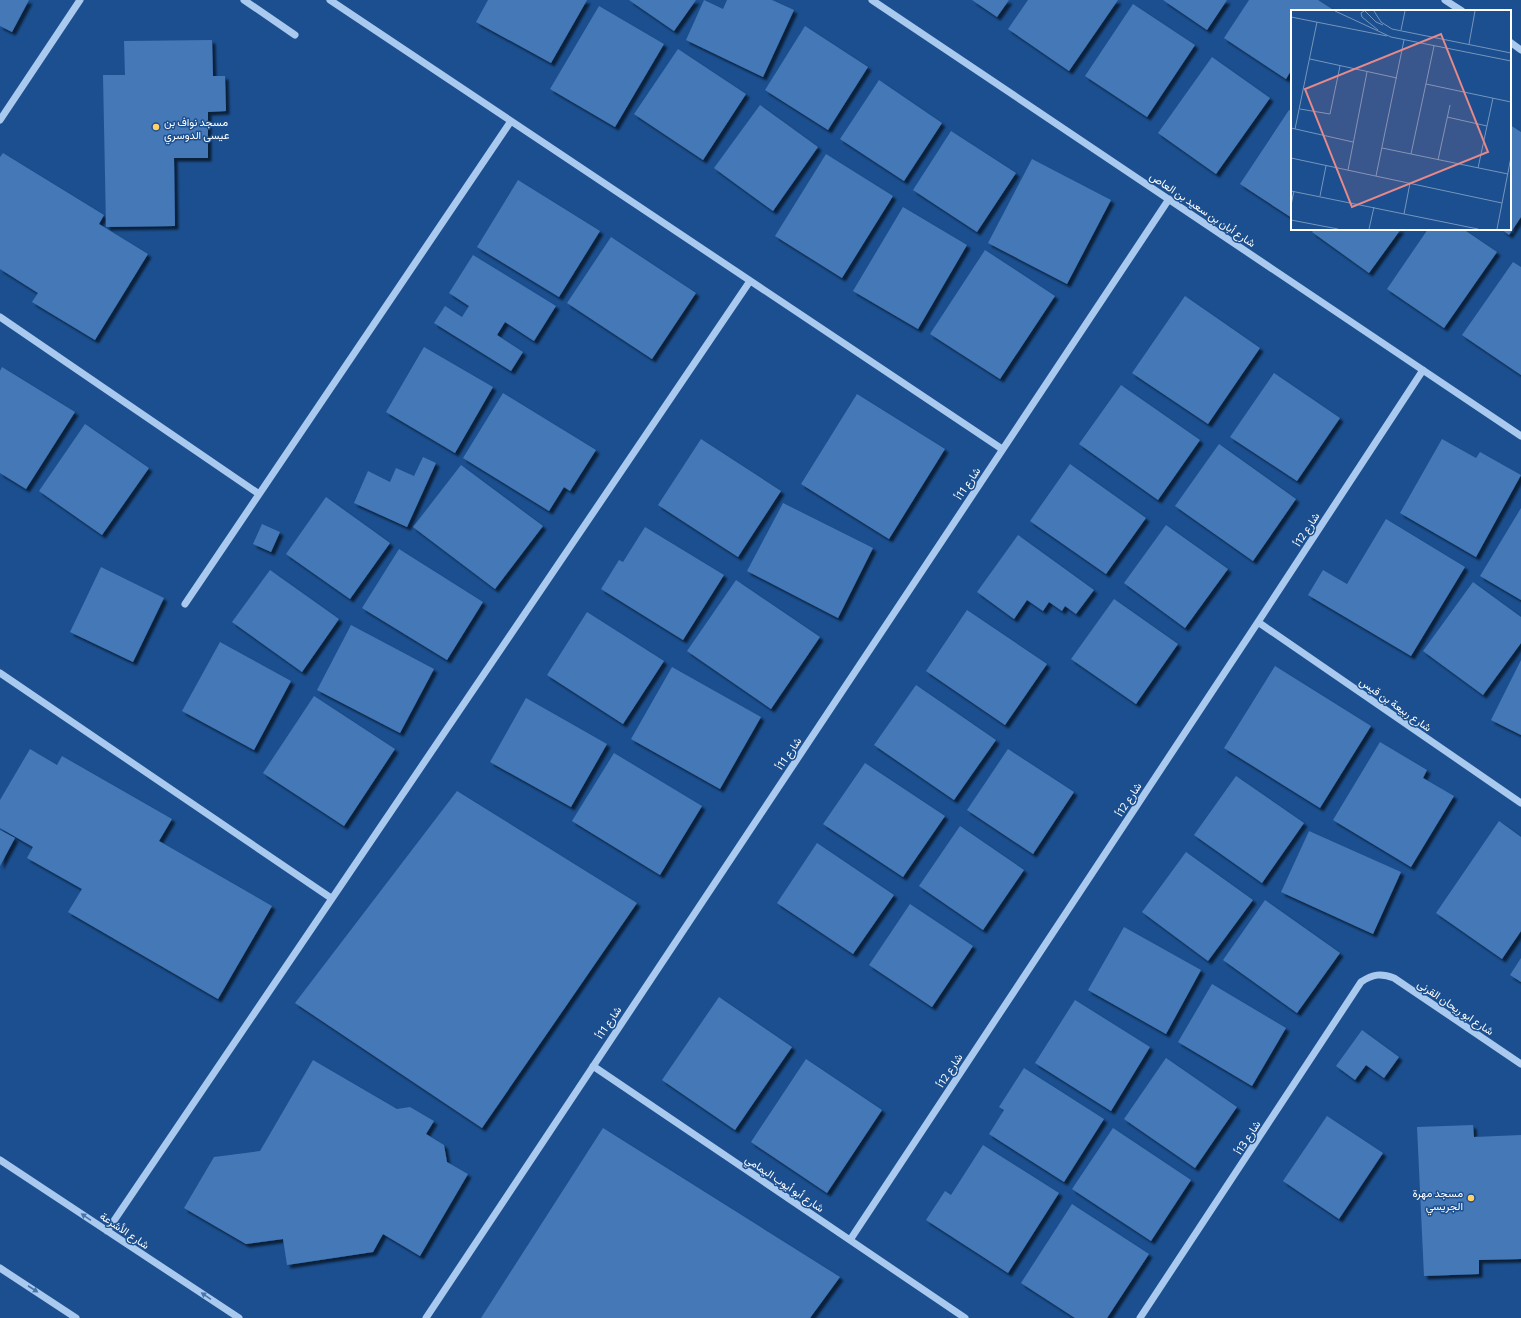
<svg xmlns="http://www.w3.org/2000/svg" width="1521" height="1318" font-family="Commissioner,Vazirmatn,sans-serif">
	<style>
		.building { fill: #4478b7; filter: url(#shadow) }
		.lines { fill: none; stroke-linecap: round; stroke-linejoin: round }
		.minor { stroke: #a9c9ee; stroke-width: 7 }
		.oneway { fill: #4674ac }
		.poi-dot { fill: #ffd166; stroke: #1b4f8f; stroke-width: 1.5 }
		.labels { text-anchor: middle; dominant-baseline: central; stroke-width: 3; stroke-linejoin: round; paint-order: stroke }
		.poi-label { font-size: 11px; fill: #fff; stroke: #1b4f8f; text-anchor: start }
		.street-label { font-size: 11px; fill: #fff; stroke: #1b4f8f }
		.inset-road { fill: none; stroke: #7695bc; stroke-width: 1 }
		.view { fill: #e88989; fill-opacity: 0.15; stroke: #e88989; stroke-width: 2 }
		.inset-edge { fill: none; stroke: #fff; stroke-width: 2 }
	</style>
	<defs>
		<filter id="shadow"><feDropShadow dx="3.5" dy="3.5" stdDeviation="1" flood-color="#0009"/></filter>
	</defs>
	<rect width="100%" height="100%" fill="#1b4f8f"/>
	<!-- building -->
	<path class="building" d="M0 0H29L12 32 0 26Z
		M488 0H587L551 63 476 22Z
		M629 0H696L674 31Z
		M704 0 723 9 727 0H772L794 10 763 77 686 40Z
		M972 0H1009L997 17Z
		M1028 0H1118L1069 71 1008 29Z
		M1163 0H1227L1207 30Z
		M1249 0H1318L1332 9 1331 11H1292V69L1286 79 1224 38Z
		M1133 4 1195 45 1147 117 1085 76Z
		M599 6 664 44 615 127 550 89Z
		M805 26 868 67 828 130 765 90Z
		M212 40 213 76H225L226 111 208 112V158H174L175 226 106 227 103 75H125L124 41Z
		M678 49 746 94 703 160 634 114Z
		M1212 57 1270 98 1216 174 1158 133Z
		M879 80 942 123 904 181 840 139Z
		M760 105 818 147 773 211 714 168Z
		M1289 110 1292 112V218L1240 184Z
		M1510 125 1521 132V217L1509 235 1501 229H1510Z
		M951 131 1016 173 977 232 913 190Z
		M3 153 104 215 99 224 148 254 95 340 32 302 38 293 0 269V157Z
		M826 154 893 196 842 278 775 236Z
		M1032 159 1111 200 1067 284 988 243Z
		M518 180 600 231 559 297 477 247Z
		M903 207 967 245 918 329 853 291Z
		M1314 229H1401L1369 273 1312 232Z
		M1428 229H1463L1497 252 1444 328 1387 289Z
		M611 237 696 293 652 359 567 303Z
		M985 250 1055 296 1000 379 930 334Z
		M473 255 556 306 534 341 505 322 497 335 523 352 511 371 434 323 445 306 462 317 469 306 449 293Z
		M1513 262 1521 267V375L1462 335Z
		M1185 296 1260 348 1208 424 1132 373Z
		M424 347 493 387 455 453 386 412Z
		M2 367 75 412 26 489 0 473V371Z
		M1274 373 1340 418 1297 481 1230 437Z
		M1121 385 1200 440 1158 500 1079 444Z
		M503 393 596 450 570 491 564 487 549 511 463 458Z
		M857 394 945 449 889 539 801 484Z
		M85 424 149 468 102 535 39 491Z
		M701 439 781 491 738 557 658 505Z
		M1442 439 1476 458 1480 452 1521 475 1476 557 1400 513Z
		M1219 444 1296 499 1253 561 1175 506Z
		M423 457 436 463 407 527 354 503 368 471 390 482 396 468 414 476Z
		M1070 464 1146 518 1106 574 1030 521Z
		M461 465 543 526 495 589 413 527Z
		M326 497 390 543 350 599 286 554Z
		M783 503 873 548 838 618 747 571Z
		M1521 508V600L1480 576Z
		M1386 519 1465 567 1411 656 1308 595 1323 570 1347 584Z
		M262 524 280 532 271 552 253 544Z
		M1166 525 1228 569 1185 628 1124 583Z
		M645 527 724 575 683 640 601 589 619 560 623 562Z
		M1018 535 1094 590 1076 614 1065 606 1062 611 1049 602 1043 611 1027 600 1014 619 977 592Z
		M399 549 483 602 447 660 362 608Z
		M101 567 164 598 133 662 70 632Z
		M270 570 339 619 302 672 232 622Z
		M736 580 820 637 771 709 687 651Z
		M1473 582 1521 617V643L1483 695 1423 651Z
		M1114 599 1178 644 1136 704 1071 659Z
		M967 610 1047 664 1005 725 926 671Z
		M587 612 664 661 623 724 547 675Z
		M351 625 434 669 400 733 317 690Z
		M220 642 291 681 254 750 182 711Z
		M1521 660V735L1491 720Z
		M1275 666 1371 726 1320 808 1224 748Z
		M672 667 761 717 720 789 631 739Z
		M916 685 996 740 954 800 874 745Z
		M314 696 395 749 344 826 263 773Z
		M526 698 607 744 571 807 490 762Z
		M1380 742 1427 770 1423 778 1454 796 1411 867 1333 820Z
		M30 749 57 765 62 756 172 819 159 841 272 906 218 999 68 912 82 889 27 858 33 847 0 828V800Z
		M1008 749 1074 792 1033 854 967 810Z
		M614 753 702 806 660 875 572 821Z
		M865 763 945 816 903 877 823 824Z
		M1236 776 1304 823 1262 883 1194 835Z
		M457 791 637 903 482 1128 295 1003Z
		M1499 821 1521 837V931L1502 959 1436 913Z
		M960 826 1024 870 983 930 919 886Z
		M0 830 15 838 0 866Z
		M1309 831 1401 872 1373 934 1281 892Z
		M817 843 894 895 853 954 777 903Z
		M1186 852 1253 900 1208 961 1142 912Z
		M1265 900 1340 953 1297 1013 1223 960Z
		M910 904 973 946 932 1007 869 965Z
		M1124 927 1201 970 1166 1034 1088 990Z
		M1521 958V982L1510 975Z
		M1212 984 1286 1028 1252 1086 1178 1042Z
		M719 997 792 1047 735 1130 662 1080Z
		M1075 1000 1150 1047 1111 1111 1035 1063Z
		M1362 1030 1399 1057 1384 1078 1366 1065 1355 1080 1336 1066Z
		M1166 1058 1237 1107 1195 1168 1124 1119Z
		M806 1059 882 1110 827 1193 751 1142Z
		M313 1060 397 1109 410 1107 434 1121 426 1134 444 1145 447 1162 468 1174 420 1256 383 1234 373 1252 287 1265 283 1239 246 1244 184 1208 214 1157 260 1151Z
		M1024 1068 1104 1119 1064 1182 989 1134 1004 1110 999 1107Z
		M1327 1116 1383 1153 1339 1219 1283 1181Z
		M1473 1125 1474 1137 1521 1135V1259L1479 1260V1274L1424 1276 1417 1127Z
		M603 1128 840 1277 810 1318H481Z
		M1113 1128 1191 1180 1151 1241 1072 1189Z
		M983 1145 1059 1193 1008 1273 926 1220 945 1191 951 1195Z
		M1072 1204 1149 1254 1107 1318H1075L1021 1283Z"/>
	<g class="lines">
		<!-- minor -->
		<path class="minor" d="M244 0 295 35
			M330 0 1002 449
			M872 0 1521 436
			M1445 0 1462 11
			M1510 42 1521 50
			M0 120 80 0
			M0 317 259 494
			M185 604 511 121
			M1258 622 1521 803
			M0 673 331 898
			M593 1066 965 1318
			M0 1160 239 1318
			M107 1231 750 281
			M850 1240 1258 622 1423 370
			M0 1268 76 1318
			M426 1318 1169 199
			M1140 1318 1361 982C1373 974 1381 973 1394 978L1521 1064"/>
	</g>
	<!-- one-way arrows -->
	<defs><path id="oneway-solid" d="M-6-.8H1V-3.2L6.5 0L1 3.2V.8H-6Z"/></defs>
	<g class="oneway">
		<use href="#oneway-solid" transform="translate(86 1217) rotate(-146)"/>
		<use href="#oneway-solid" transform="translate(33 1289) rotate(33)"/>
		<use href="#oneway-solid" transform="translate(206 1296) rotate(-146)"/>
	</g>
	<!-- markers -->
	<g class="poi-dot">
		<circle cx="156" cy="127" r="4"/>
		<circle cx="1471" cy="1198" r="4"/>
	</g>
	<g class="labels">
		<!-- poi labels -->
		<g class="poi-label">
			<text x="164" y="121">مسجد نواف بن<tspan x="164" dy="13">عيسى الدوسري</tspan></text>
			<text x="1463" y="1192" text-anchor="end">مسجد مهرة<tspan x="1463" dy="13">الجريسي</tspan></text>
		</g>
		<!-- street labels -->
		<g class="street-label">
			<text transform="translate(1203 209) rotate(34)">شارع أبان بن سعيد بن العاص</text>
			<text transform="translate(967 483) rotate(-56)">شارع 11أ</text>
			<text transform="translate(1306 529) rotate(-57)">شارع 12أ</text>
			<text transform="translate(1396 704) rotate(35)">شارع ربيعة بن قيس</text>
			<text transform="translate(788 753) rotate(-56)">شارع 11أ</text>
			<text transform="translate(1128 799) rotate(-57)">شارع 12أ</text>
			<text transform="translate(1456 1007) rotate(34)">شارع ابو ريحان القرنى</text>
			<text transform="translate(608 1022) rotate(-56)">شارع 11أ</text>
			<text transform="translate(949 1070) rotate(-57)">شارع 12أ</text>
			<text transform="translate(1247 1137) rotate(-57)">شارع 13أ</text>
			<text transform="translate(785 1183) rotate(34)">شارع أبو أيوب اليمامي</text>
			<text transform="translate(125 1230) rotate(34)">شارع الأشرعة</text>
		</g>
	</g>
	<!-- overview -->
	<g transform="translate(1291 10)">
		<rect width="220" height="220" fill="#1b4f8f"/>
		<path class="inset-road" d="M44 1 100 27 220 51M73 1 70 3 71 7 87 20M74 1 85 12 92 15M83 1 90 12 101 19 220 43M0 7 96 26M110 20 114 1M178 34 184 1M19 49 106 68M135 74 220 92M9 99 39 104 49 56M156 107 196 116M0 118 62 132M4 119 26 12M91 138 217 164M120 144 143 36M0 148 211 193M147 150 159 95M187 158 202 88M57 160 76 62M85 166 113 30M0 181 187 219M29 186 35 156M0 195 3 181M113 204 119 173M0 210 47 219M78 219 83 197M206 219 220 147"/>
		<path class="view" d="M150 24 197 142 61 197 14 79Z"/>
		<rect width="220" height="220" class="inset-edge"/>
	</g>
</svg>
